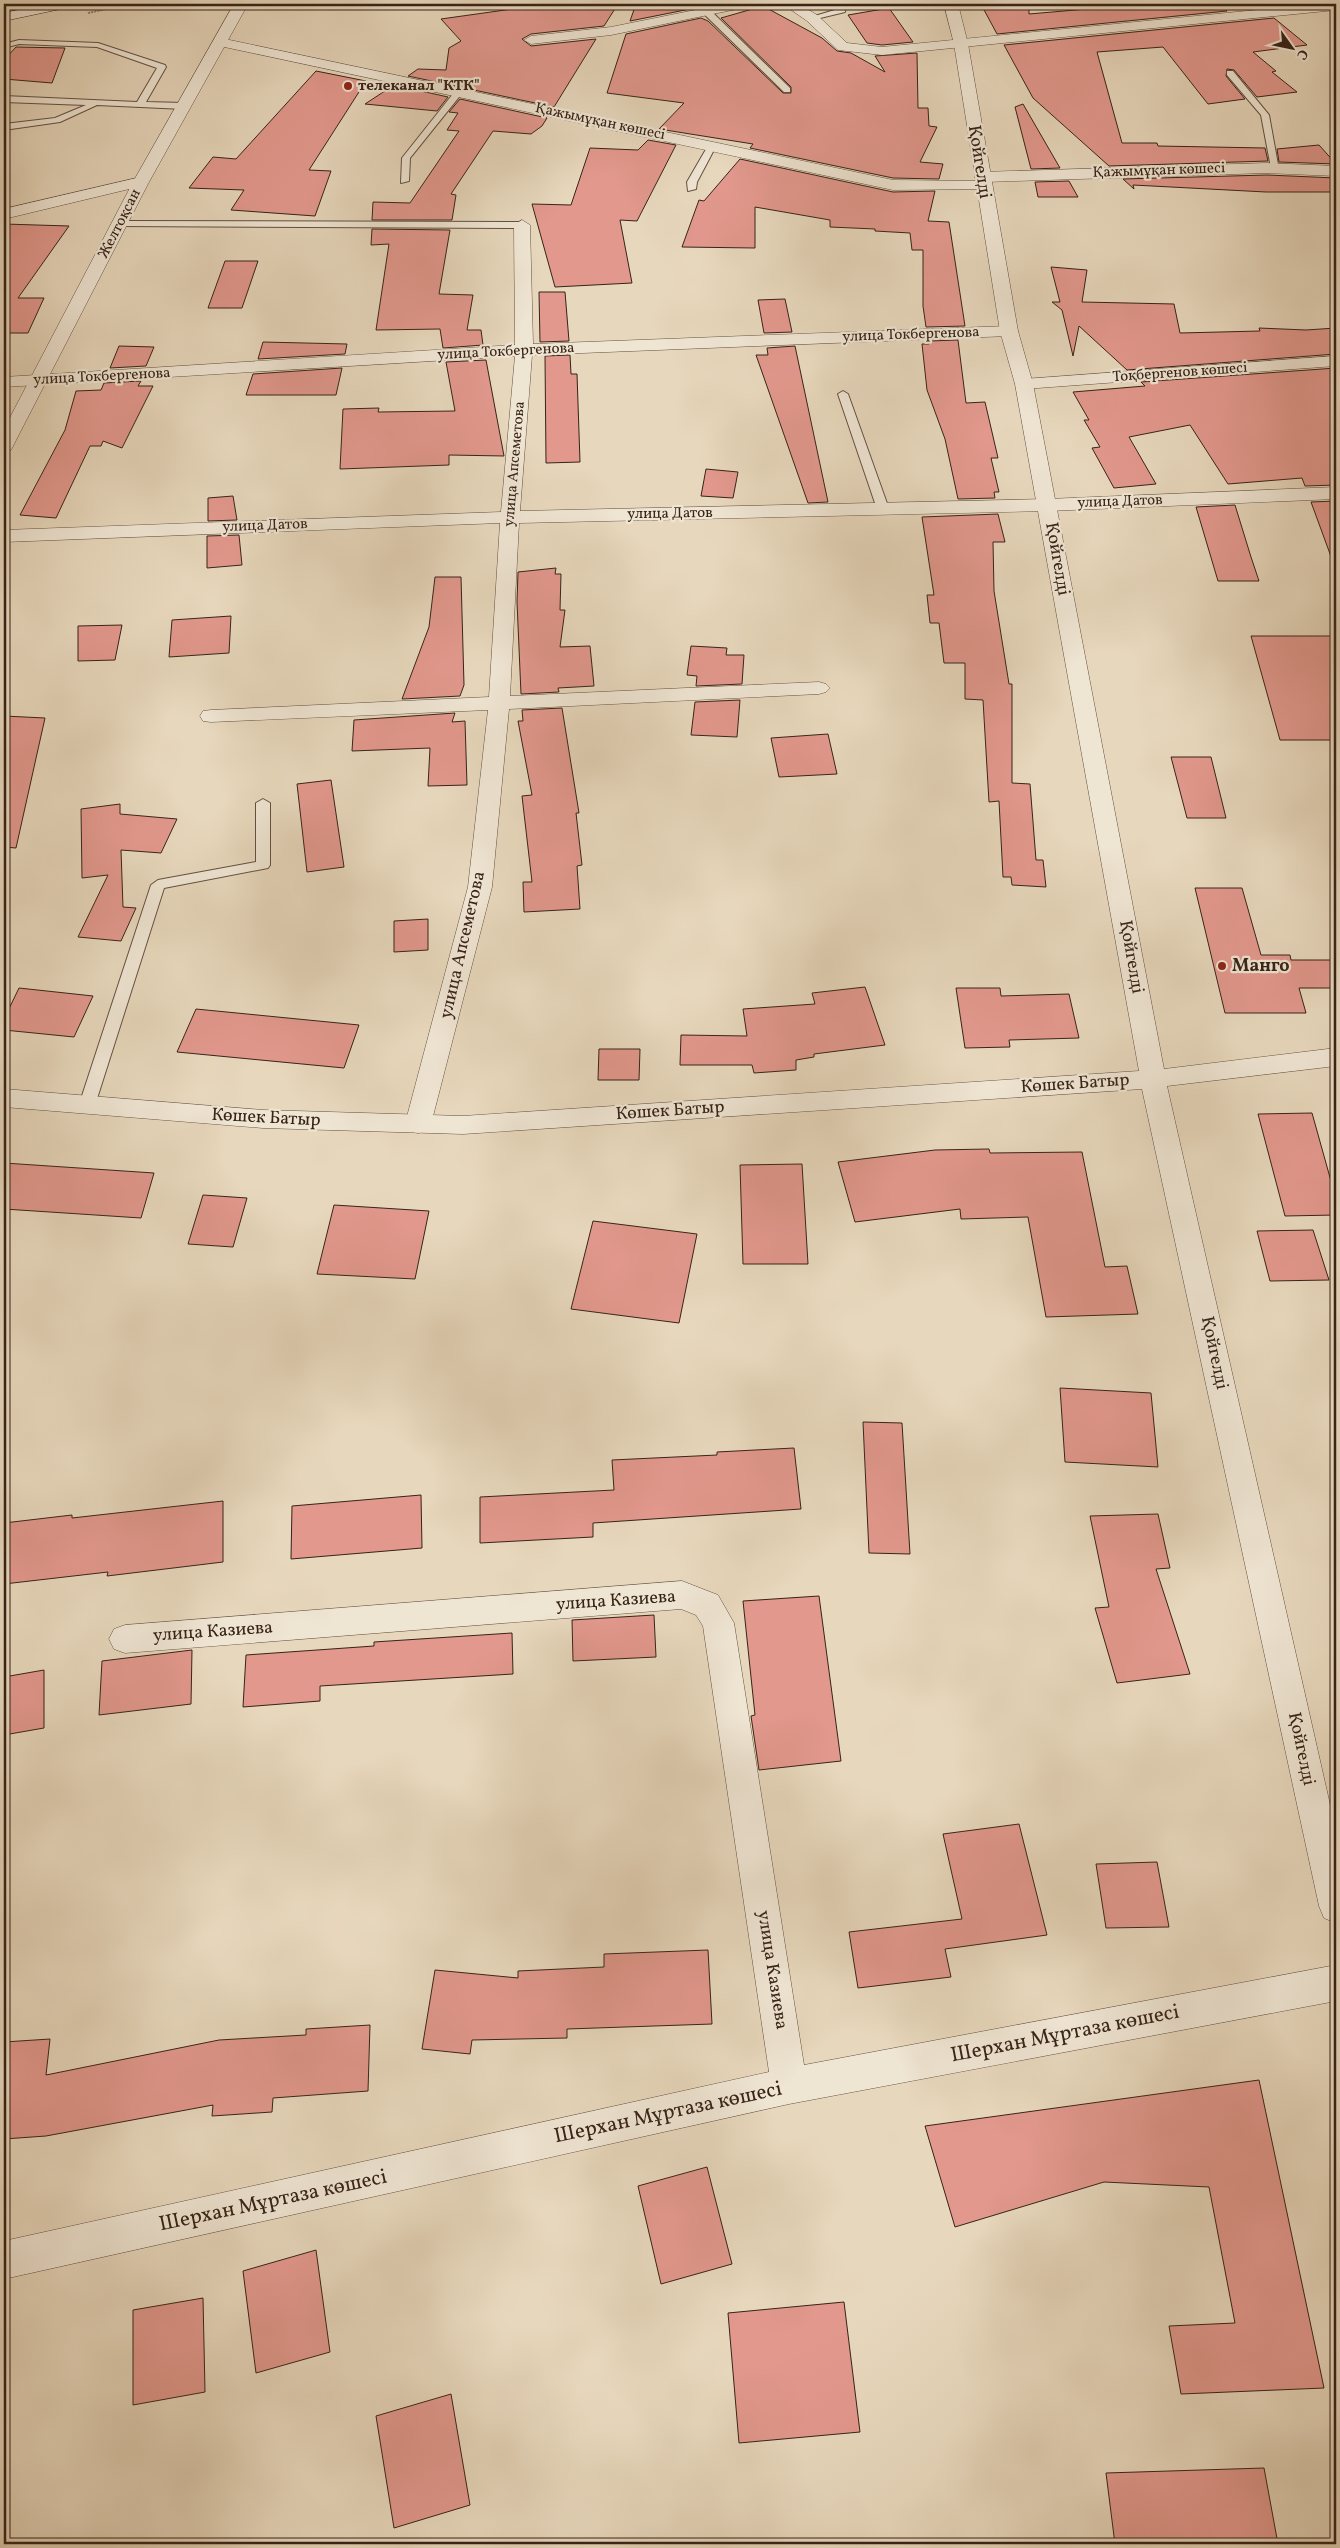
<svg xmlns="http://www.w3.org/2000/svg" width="1340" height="2548" font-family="Vollkorn,serif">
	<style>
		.building { fill: #e2988d; stroke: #372318 }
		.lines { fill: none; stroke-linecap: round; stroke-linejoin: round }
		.service-casing { stroke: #635041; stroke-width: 2 }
		.minor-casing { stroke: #635041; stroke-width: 1 }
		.tertiary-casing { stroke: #635041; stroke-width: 1 }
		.secondary-casing { stroke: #372318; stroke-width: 1 }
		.path { stroke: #372318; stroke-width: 2; stroke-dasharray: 0.5 1; stroke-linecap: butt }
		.service { fill: #efe5d3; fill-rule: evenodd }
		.minor { fill: #efe5d3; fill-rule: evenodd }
		.tertiary { fill: #efe5d3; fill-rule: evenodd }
		.secondary { fill: #efe5d3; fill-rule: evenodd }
		.poi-dot { fill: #8f2418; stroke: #efe5d3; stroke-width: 2 }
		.labels { text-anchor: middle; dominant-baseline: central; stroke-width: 4.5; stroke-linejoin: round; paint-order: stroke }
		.far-poi-label { font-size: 15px; font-weight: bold; fill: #372318; stroke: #efe5d3; text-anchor: start }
		.far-street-label { font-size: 15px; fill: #372318; stroke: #efe5d3 }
		.street-label { font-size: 18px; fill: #372318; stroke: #efe5d3 }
		.poi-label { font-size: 18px; font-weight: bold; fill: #372318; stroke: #efe5d3; text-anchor: start }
		.near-street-label { font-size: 21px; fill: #372318; stroke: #efe5d3 }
	</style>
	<rect width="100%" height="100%" fill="#e7d7bc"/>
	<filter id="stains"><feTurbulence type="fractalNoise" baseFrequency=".004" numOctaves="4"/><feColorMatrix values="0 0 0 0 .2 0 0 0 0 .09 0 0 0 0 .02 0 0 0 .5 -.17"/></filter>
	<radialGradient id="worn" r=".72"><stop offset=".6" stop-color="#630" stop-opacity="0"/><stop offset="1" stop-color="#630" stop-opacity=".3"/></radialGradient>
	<!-- building -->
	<path class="building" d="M548 4H618L604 26 531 34 522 39 531 46 596 39 554 107 408 76 418 69 446 70 449 48 461 41 441 19Z
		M636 4H684L690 9 630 21Z
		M1119 4H1220L1227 11 997 34 983 8 1029 9V14L1122 6Z
		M763 6 822 38 837 51 851 53 885 72 875 56 917 53 918 108H928L929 126 937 127 920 162 943 164 939 179 893 178 750 148 753 144 659 129 684 103 607 93 626 34 701 18 708 21 783 93H791V87L721 18Z
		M889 8 913 42 882 45 867 43 848 15Z
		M1274 18 1307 45 1253 52 1276 71 1272 72 1297 92 1257 97 1234 70 1227 69 1226 76 1245 99 1208 104 1163 47 1097 52 1122 143H1157L1158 146 1265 148 1268 161 1109 166 1033 98 1004 45Z
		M16 47 65 48 52 83 4 79V60Z
		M316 71 366 81 309 170 331 171 315 216 231 210 244 190 189 188 213 157 236 159Z
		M394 85 448 97 437 111 365 104Z
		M460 99 547 118 542 126 531 134 493 131 451 194 456 195 452 220H372L373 202 410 203 459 131 447 130 458 113 449 112Z
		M1023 104 1060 168 1031 169 1015 107Z
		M648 140 676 145 637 221 620 220 632 283 555 287 532 204 571 205 590 148 638 150Z
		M1319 145 1336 164 1279 162 1277 149Z
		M740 159 893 192 935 191 928 221 949 222 965 326 926 327 923 306V250H912L910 233 875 231V229L830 227V220L755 207V248L682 247 699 200 704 201Z
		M1267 175 1336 178V192H1266L1133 185 1134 189 1123 179Z
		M1069 181 1078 197H1038L1035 182Z
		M4 224 69 226 18 298H44L28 333H4Z
		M372 229 450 230 439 294 473 295 467 330H481L483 345 443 348 440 329 376 330 389 244 371 245Z
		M225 261H258L242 308H208Z
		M1051 267 1087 270 1082 302 1174 304 1180 333 1260 331 1259 328 1306 330 1336 328V354L1127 370 1079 326 1073 356 1062 310 1052 302H1060Z
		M539 292H565L569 341 540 342Z
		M785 299 792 332 764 333 758 300Z
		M958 340 966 403 985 402 998 458H991L999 492H994L995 498 958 499 945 439 927 390 922 344H929V341Z
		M263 342 347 344 345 354 258 359Z
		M119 346 154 347 146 366 110 368Z
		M795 346 828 502 808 503 756 355H768L767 348Z
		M570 355 571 374H577L580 462 546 463 545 356Z
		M486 360 504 456 449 455V465L340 469 343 409 379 408 378 412 455 411 446 362Z
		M342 368 336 395H246L253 374Z
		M1336 368V485L1305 486 1302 478 1228 484 1190 425 1129 437 1156 484 1114 488 1092 448 1100 447 1084 420H1089L1073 392 1145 386 1141 382Z
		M141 381 138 386H153L122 448 103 441 101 446H90L56 518 20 515 65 430 76 391 101 390 104 383Z
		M706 469 738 472 733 498 701 496Z
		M233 496 237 520 208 521V498Z
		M1336 501V562H1333L1311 502Z
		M1235 505 1251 557 1259 581H1218L1196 507Z
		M998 514 1005 542H993L994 591 1009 684H1012V783L1030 784 1036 860H1043L1046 887 1012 885 1011 877H1003L999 801 989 802 983 700 965 699V663H944L939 623H930L927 595H934L922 517Z
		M239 535 242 565 207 568V536Z
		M556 568 555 574H561L560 610H565L560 647 590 646 594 686 558 688 559 692 521 694 517 602 518 572Z
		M435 577H461L464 685 460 696 402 699 429 627Z
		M231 616 229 653 169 657 172 620Z
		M122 625 115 660 78 661V626Z
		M1251 636H1336V740H1280Z
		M691 646 727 648 726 655H744L742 684 696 686 697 676 687 675Z
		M740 700 737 737 691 735 695 702Z
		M562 708 579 813H576L582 865 577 866 580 909 524 912 523 882H532L522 796 532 795 518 721H523L522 710Z
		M455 713 452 722 465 721 467 785 428 786 430 748 352 751 354 720Z
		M4 716 45 718 16 848 4 847Z
		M828 734 837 774 779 777 771 738Z
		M1171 757H1211L1226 818H1187Z
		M331 780 344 867 307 872 297 784Z
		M120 804V814L177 819 161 853 121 850 123 907 136 908 121 941 78 937 108 875 82 878 81 809Z
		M1195 888H1242L1261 955H1290L1291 960H1336V988H1299L1306 1013H1225Z
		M428 919V950L394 952V921Z
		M865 987 885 1045 814 1054V1057L796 1060V1070L754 1073 752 1065H680L681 1035 747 1036 743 1009 815 1004 812 993Z
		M19 988 93 996 74 1037 4 1030V1019Z
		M956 988H1000L1001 996 1069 994 1079 1038 1009 1040 1010 1047 965 1048Z
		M196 1009 359 1025 344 1068 177 1052Z
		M599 1049H640L639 1080H598Z
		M1312 1113 1336 1199V1215L1285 1216 1258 1114Z
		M989 1149 990 1153 1082 1152 1105 1267 1127 1266 1138 1314 1046 1317 1028 1217 961 1219 960 1209 855 1222 838 1162 935 1150Z
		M4 1163 154 1173 141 1218 4 1209Z
		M802 1164 808 1264H743L740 1165Z
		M203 1195 247 1198 233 1247 188 1244Z
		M334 1205 429 1211 415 1279 317 1274Z
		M593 1221 697 1234 679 1323 571 1309Z
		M1313 1230 1329 1280 1270 1281 1257 1231Z
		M1060 1388 1151 1393 1158 1467 1065 1462Z
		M863 1422 902 1423 910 1554 869 1553Z
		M794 1448 801 1509 593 1523V1537L480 1543V1497L614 1490 612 1460 717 1455V1452Z
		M421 1495 422 1548 291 1559 292 1506Z
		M223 1501V1562L107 1576 108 1572 4 1584V1523L72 1515V1518Z
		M1158 1514 1170 1568 1156 1569 1190 1674 1117 1683 1095 1608 1109 1607 1090 1516Z
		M819 1596 841 1761 759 1770 751 1716 755 1715 743 1601Z
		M654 1615 656 1657 573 1661 572 1620Z
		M512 1633 513 1674 320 1686V1701L243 1707 246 1655 374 1646V1642Z
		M192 1650 191 1704 99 1715 102 1661Z
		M44 1670V1728L4 1735V1677Z
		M1019 1824 1047 1935 945 1949 951 1977 858 1988 849 1932 962 1919 943 1834Z
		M1157 1862 1169 1927 1106 1928 1096 1864Z
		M708 1950 712 2024 567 2029V2038L472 2040 470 2054 422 2049 435 1970 518 1978V1971L604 1967V1954Z
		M370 2025 368 2091 273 2098 272 2112 212 2116 213 2105 46 2136 4 2139V2042L50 2039 46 2075 219 2040 306 2035V2029Z
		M1259 2080 1324 2388 1181 2394 1169 2326 1235 2323 1209 2187 1104 2182 955 2227 925 2126Z
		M707 2167 732 2264 661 2284 638 2186Z
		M316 2250 330 2352 256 2373 243 2271Z
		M203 2298 205 2392 133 2405V2310Z
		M844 2302 860 2432 739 2443 728 2313Z
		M451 2394 470 2505 394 2528 376 2416Z
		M1264 2468 1278 2544H1115L1106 2473Z"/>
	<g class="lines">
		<defs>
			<path id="service" d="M838 4H846L845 12 812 20 808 18 838 9Z
				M704 10H710L790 88V92H784L704 14Z
				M19 40 98 43 165 65 166 67 146 102 184 103 188 106 184 109 97 105 60 122 4 130V124L55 118 86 105 4 102V96L137 102 157 68 97 47 19 44 4 48V44Z
				M1227 71H1233L1269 115 1279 170 1271 168 1261 115 1227 75Z
				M456 90 463 92 410 158 409 181 401 183 402 158Z
				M709 144 716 146 697 182 696 189 688 191 687 182Z
				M120 221 522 222 527 225 522 228 117 226V222Z
				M843 391 848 394 889 509 887 511H879L877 509 838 394Z
				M263 799 270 803V865L268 868 164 888 95 1105 92 1109H82L79 1105 151 885 158 880 256 862V803Z"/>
			<path id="minor" d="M725 4H749L742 8 611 35 531 44 524 40 531 36 611 27Z
				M783 4H799L817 15 847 43 882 47 1318 4H1336V10L882 55 838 50 807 21Z
				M220 38 893 180 981 181 974 177 982 172 1267 163 1336 166V176L1267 173 984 182 991 186 988 189 893 190 215 45 213 42Z
				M141 177 146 179 149 182 146 185 4 219V209Z
				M522 220 530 225 533 344 1009 326 1015 327 1018 331 1015 335 1009 336 532 355 520 511 1047 499 1336 487V499L1047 511 519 523 510 696 819 682 826 684 830 688 826 692 819 694 509 709 492 887 431 1124 427 1131 418 1133 409 1131 405 1124 468 887 488 710 211 722 203 721 200 716 203 711 211 710 489 697 500 523 4 542V530L501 512 515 356 4 387V377L515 345 514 225Z
				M1336 356V366L1024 389 1018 388 1015 384 1018 380 1024 379Z
				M682 1581 718 1595 734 1623 804 2065 1336 1965V2001L789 2104 4 2279V2241L769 2072 703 1626 696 1615 681 1609 125 1653 114 1649 109 1639 114 1629 125 1625Z"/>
			<path id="tertiary" d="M234 4H248L149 182 13 446 11 450 4 451V429L133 182Z
				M944 4H958L968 44 1018 331 1033 384 1164 1069 1336 1048V1066L1167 1086 1336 1831V1923L1324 1918 1319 1906 1142 1089 463 1134 263 1128 4 1107V1089L263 1110 463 1116 1139 1071 1015 384 1000 331 954 44Z"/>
			<path id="secondary" d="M47 4H72L70 7 4 21V13Z"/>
		</defs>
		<!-- service casing -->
		<use href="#service" class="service-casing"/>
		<!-- minor casing -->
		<use href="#minor" class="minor-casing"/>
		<!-- tertiary casing -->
		<use href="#tertiary" class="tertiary-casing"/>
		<!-- secondary casing -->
		<use href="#secondary" class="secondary-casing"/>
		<!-- path -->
		<path class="path" d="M88 13 129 4"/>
		<!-- service -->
		<use href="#service" class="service"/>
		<!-- minor -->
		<use href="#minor" class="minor"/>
		<!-- tertiary -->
		<use href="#tertiary" class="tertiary"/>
		<!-- secondary -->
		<use href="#secondary" class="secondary"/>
	</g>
	<!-- markers -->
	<g class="poi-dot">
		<circle cx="348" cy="86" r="5"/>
		<circle cx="1222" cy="966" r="5"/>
	</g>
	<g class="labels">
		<!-- far-poi labels -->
		<g class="far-poi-label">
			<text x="358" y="86">телеканал "КТК"</text>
		</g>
		<!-- far-street labels -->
		<g class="far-street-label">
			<text transform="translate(600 122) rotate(12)">Қажымұқан көшесі</text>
			<text transform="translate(1159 171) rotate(-2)">Қажымұқан көшесі</text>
			<text transform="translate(120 224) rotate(-63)">Желтоқсан</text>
			<text transform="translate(911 335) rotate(-2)">улица Токбергенова</text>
			<text transform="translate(506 352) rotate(-3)">улица Токбергенова</text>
			<text transform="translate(1180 373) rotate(-4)">Тоқбергенов көшесі</text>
			<text transform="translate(102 377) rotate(-3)">улица Токбергенова</text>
			<text transform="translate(515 464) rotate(-85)">улица Апсеметова</text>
			<text transform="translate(1120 502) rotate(-2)">улица Датов</text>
			<text transform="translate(670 514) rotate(-1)">улица Датов</text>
			<text transform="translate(265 526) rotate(-2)">улица Датов</text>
		</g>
		<!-- street labels -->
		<g class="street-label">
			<text transform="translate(979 162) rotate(81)">Қойгелді</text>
			<text transform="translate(1057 559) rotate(80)">Қойгелді</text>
			<text transform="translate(463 945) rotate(-77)">улица Апсеметова</text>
			<text transform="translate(1131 957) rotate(80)">Қойгелді</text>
			<text transform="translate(1075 1084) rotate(-4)">Көшек Батыр</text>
			<text transform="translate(670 1111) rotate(-4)">Көшек Батыр</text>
			<text transform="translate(266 1118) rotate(3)">Көшек Батыр</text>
			<text transform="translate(1214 1353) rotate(78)">Қойгелді</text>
			<text transform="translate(616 1601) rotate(-4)">улица Казиева</text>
			<text transform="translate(213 1632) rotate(-4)">улица Казиева</text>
			<text transform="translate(1301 1749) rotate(78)">Қойгелді</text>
			<text transform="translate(772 1970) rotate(81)">улица Казиева</text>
		</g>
		<!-- poi labels -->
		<g class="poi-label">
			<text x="1232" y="966">Манго</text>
		</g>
		<!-- near-street labels -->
		<g class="near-street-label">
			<text transform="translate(1065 2034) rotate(-11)">Шерхан Мұртаза көшесі</text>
			<text transform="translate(668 2113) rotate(-12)">Шерхан Мұртаза көшесі</text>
			<text transform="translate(273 2201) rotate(-12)">Шерхан Мұртаза көшесі</text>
		</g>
	</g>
	<!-- margin -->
	<rect width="1340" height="2548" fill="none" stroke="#e7d7bc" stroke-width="20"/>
	<rect x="5" y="5" width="1330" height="2538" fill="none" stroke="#372318" stroke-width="2.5"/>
	<rect x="10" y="10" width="1320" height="2528" fill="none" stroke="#372318"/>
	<!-- north arrow -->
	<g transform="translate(1292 48) rotate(123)" stroke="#efe5d3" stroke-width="4" paint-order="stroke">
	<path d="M0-4L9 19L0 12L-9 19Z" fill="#372318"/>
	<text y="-8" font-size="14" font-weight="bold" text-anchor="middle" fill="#372318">С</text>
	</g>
	<rect width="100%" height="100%" filter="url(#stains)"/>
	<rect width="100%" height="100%" fill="url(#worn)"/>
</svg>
